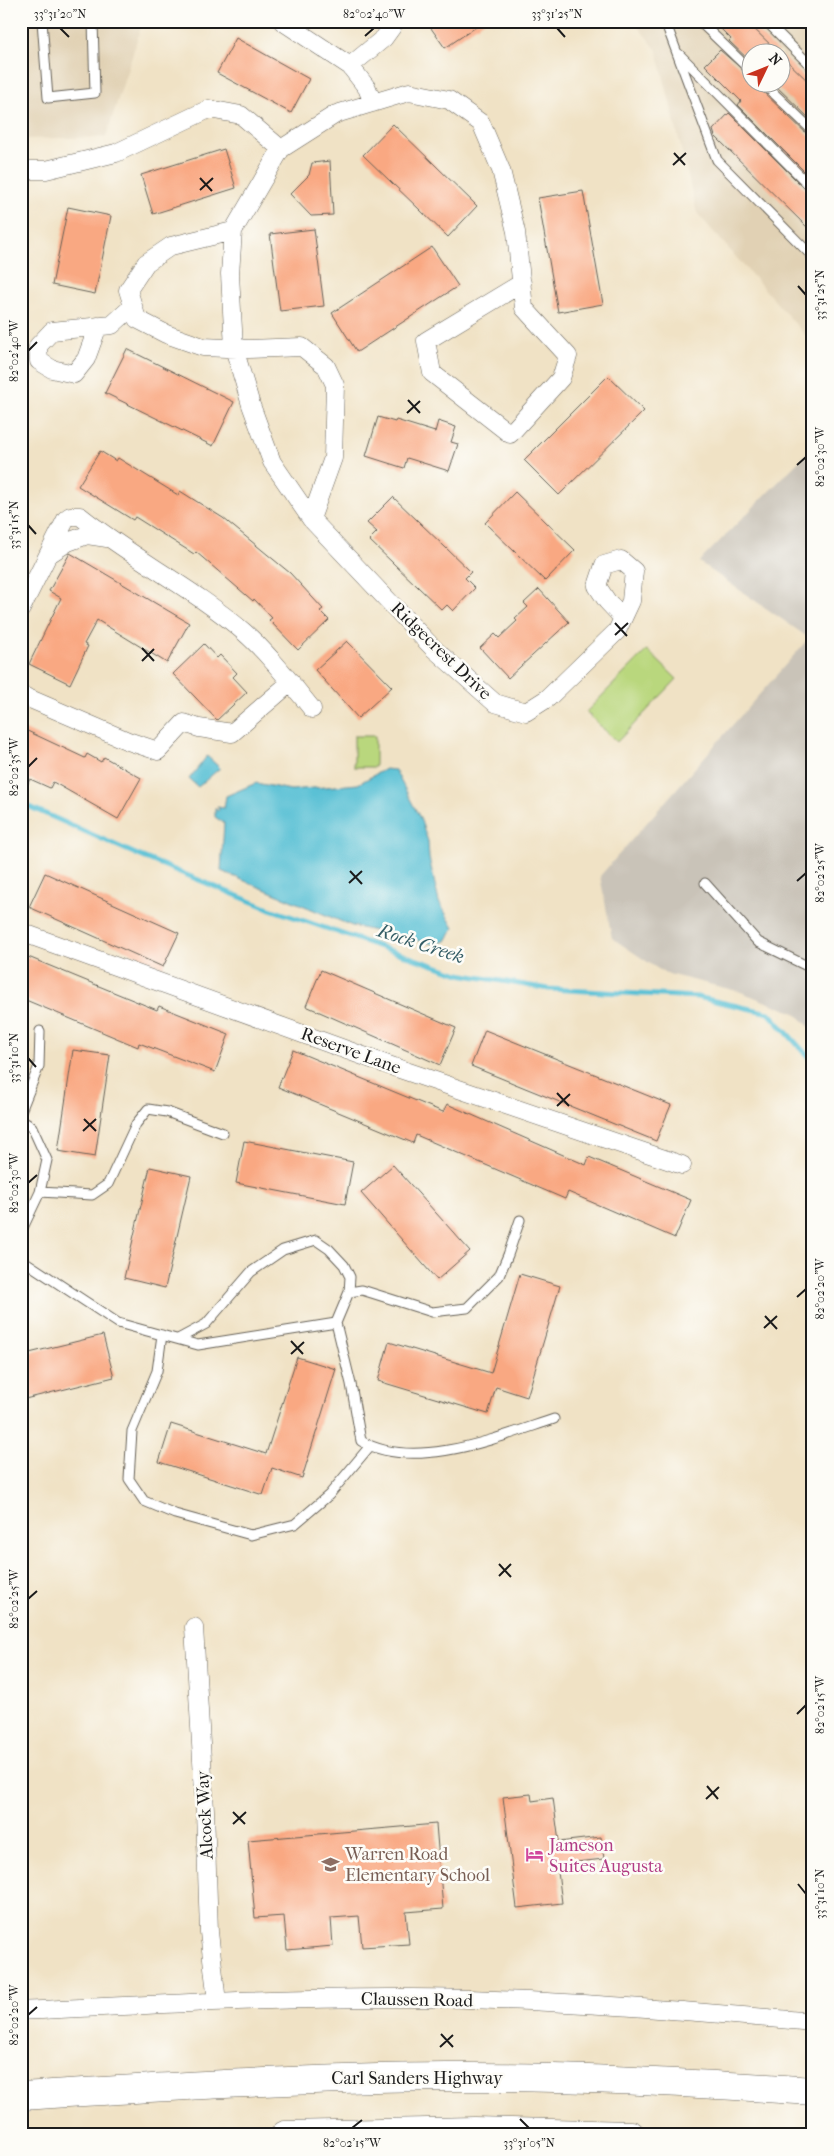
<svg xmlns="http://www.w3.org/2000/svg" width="834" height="2156" font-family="'IM FELL French Canon',serif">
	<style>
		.built { fill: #e1d1b4; fill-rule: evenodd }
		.industrial { fill: #c9c3b8 }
		.green { fill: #b9d77d; stroke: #6a7a4c }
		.water { fill: #57bfd4; stroke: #3a6e78 }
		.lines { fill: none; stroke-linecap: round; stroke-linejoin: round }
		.stream { stroke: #57bfd4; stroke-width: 5 }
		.building { fill: #f9a882 }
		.lane-casing { stroke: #666157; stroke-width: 11 }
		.street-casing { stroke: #666157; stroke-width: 19 }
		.highway-casing { stroke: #666157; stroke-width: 29 }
		.lane { stroke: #fff; stroke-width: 9 }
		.street { stroke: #fff; stroke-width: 18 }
		.highway { stroke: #fff; stroke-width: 28 }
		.ticks { fill: none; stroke: #1c1c1c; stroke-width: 2 }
		.labels { text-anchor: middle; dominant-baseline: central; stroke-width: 5; stroke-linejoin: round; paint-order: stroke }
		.street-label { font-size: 18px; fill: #1c1c1c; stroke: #fdfcf7 }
		.hotel-label { font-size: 18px; fill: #b23c85; stroke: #fdfcf7; text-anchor: start }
		.education-label { font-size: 18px; fill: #785e54; stroke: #fdfcf7; text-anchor: start }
		.water-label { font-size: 19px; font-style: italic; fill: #345d66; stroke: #fdfcf7 }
		.neatline { fill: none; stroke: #1c1c1c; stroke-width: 2 }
		.ticks-label { font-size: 12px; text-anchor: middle; fill: #1c1c1c }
	</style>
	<rect width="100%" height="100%" fill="#fdfcf7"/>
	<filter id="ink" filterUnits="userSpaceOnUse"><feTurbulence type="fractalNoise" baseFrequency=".02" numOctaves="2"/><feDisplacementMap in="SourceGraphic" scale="10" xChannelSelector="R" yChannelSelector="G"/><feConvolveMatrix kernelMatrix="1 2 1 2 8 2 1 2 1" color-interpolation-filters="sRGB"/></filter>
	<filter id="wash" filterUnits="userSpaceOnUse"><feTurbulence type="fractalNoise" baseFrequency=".0096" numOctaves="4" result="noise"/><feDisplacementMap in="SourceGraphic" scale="20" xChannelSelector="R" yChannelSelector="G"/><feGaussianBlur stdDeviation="1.12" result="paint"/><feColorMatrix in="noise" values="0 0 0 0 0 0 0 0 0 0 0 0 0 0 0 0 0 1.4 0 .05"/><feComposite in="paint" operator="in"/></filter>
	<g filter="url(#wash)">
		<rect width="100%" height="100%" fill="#f0e2c5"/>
		<!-- built -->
		<path class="built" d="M21 21H143L106 137 21 139Z
			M633 21H813V344L697 213 657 50ZM752 52H782V82H752Z"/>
		<!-- industrial -->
		<path class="industrial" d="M813 447V1030L795 1013 741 992 664 973 612 938 600 876 809 638 699 562Z"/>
		<!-- green -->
		<path class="green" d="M647 650 677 679 617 742 586 712Z
			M354 736H375V767H354Z"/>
		<!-- water -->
		<path class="water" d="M207 756 220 768 198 787 189 779Z
			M385 769 395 770 420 818 428 841 429 858 439 902 454 928 446 941 434 944 352 926 221 871 224 823 215 817V808L218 811 219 809 217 807 224 808 226 796 256 783 291 790 358 784Z"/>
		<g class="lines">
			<!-- stream -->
			<path class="stream" d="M21 803 138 855 267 908 459 974 549 989 697 997 769 1013 813 1062"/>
		</g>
		<g id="blocks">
			<!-- building -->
			<path class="building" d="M426 21H485L445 48Z
				M713 21H746L778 52H752V63L729 41 731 39Z
				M236 38 309 79 291 113 217 73Z
				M720 50 752 78V82H756L758 87 809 136 813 137V180L738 105 741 101 705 65Z
				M782 56 813 86V122L772 82H782Z
				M729 113 809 193 813 195V233L715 136 713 130Z
				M393 124 477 206 448 237 363 155Z
				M224 149 236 188 153 214 141 175Z
				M330 161 333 215 311 216 290 194 309 175 312 163Z
				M583 191 603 304 558 312 538 198Z
				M68 207 111 216 95 294 52 285Z
				M314 229 324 306 280 311 270 234Z
				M432 247 458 286 357 352 332 313Z
				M127 349 234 402 213 446 105 393Z
				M608 376 644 411 559 495 524 460Z
				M378 417 395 422 396 420 435 432 438 421 456 427 451 442 458 444 449 471 407 458 404 468 366 456Z
				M100 451 116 461 118 458 178 495 180 491 223 518 290 573 323 609 320 611 329 620 298 650 269 620 272 618 254 599 253 601 196 552 194 554 135 517 133 520 78 486Z
				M515 492 575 550 545 581 485 523Z
				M393 497 471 572 465 578 475 588 453 611 447 605 442 610 369 540 377 532 367 523Z
				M70 553 189 623 167 663 97 620 84 644 88 646 70 684 29 664 61 598 49 591Z
				M539 589 569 622 508 678 480 648 495 634 499 638 517 621 515 619 528 607 524 603Z
				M347 641 392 687 358 718 315 670Z
				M204 644 217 658 220 655 237 673 233 677 247 692 217 720 173 674Z
				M21 728 85 758 87 754 101 762 104 757 141 778 118 819 53 782 50 788 30 779 21 798Z
				M45 873 179 933 163 967 29 907Z
				M21 954 157 1010 159 1006 229 1034 215 1072 139 1043 138 1047 21 998Z
				M321 970 456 1028 440 1065 306 1006Z
				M485 1030 671 1105 656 1141 471 1066Z
				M73 1050 110 1055 95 1157 58 1151Z
				M293 1050 443 1112 447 1104 586 1165 589 1157 691 1200 675 1238 568 1192 565 1199 416 1135 413 1143 278 1087Z
				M244 1141 353 1162 345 1204 236 1183Z
				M393 1165 470 1251 437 1280 361 1193Z
				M150 1167 191 1176 165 1288 124 1278Z
				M520 1274 560 1286 527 1397 496 1387 488 1414 378 1381 389 1342 491 1373Z
				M103 1335 114 1377 21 1400V1355Z
				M297 1357 336 1369 302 1478 272 1468 263 1495 159 1462 171 1424 266 1454Z
				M531 1794 532 1801 553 1798 559 1842 601 1837 604 1859 557 1864 562 1903 517 1908 503 1797Z
				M436 1824 443 1909 406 1912 409 1944 362 1947 359 1916 331 1918 333 1946 287 1950 284 1916 255 1918 248 1840Z"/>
		</g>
	</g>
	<g filter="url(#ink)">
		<use href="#blocks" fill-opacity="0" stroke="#666157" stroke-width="1"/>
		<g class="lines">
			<defs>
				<path id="lane" d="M42 21 48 98 95 93 93 21
					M665 21 717 160 813 257
					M699 21 752 72
					M766 21 813 68
					M679 54 813 189
					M762 82 813 131
					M705 883 758 942 813 969
					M21 1111 39 1066 40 1031
					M21 1120 32 1127 47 1160 40 1192 21 1232
					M40 1192 92 1195 108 1184 136 1124 148 1109 167 1112 223 1133
					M21 1259 118 1323 198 1345 336 1323
					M21 1272 28 1264
					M349 1292 362 1290 432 1312 467 1308 499 1276 508 1255 520 1220
					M162 1335 157 1371 132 1431 129 1479 144 1501 175 1514 251 1535 295 1524 329 1495 370 1446
					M178 1339 206 1324 251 1272 283 1250 316 1240 329 1249 344 1265 350 1277 349 1292 336 1323 351 1384 361 1441C415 1472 499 1437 554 1419"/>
				<path id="street" d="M282 21 350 66 367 88 373 103
					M350 66 384 38 392 27 390 21
					M281 149 233 231 230 274 234 348 251 405 272 462 311 519 433 648 495 703 526 712 548 698 617 631 631 601 634 571 621 560 604 565 597 586 607 601 623 618
					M21 170H46L116 153 209 109 241 115 281 149 336 114 409 92 449 100 481 123 501 170 516 232 524 308 568 356 561 378 510 434 432 373 426 341 522 283
					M233 231 171 246 146 263 128 290 137 319 166 334 203 347 249 349 302 347 326 366 335 385 333 458 311 519
					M98 326 86 359 74 374 52 369 39 361 38 346 52 331 112 325 133 306
					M48 555 68 542 87 535 107 538
					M21 609 66 519 70 516H80C132 558 193 588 244 632 269 654 291 683 312 709
					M21 695 128 741 158 751 184 723 199 728 232 733 291 682
					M21 932 391 1066 682 1165
					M194 1627 205 1810 209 1932 217 2002
					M21 2011C151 2005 281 1997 411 1998 546 1999 679 2010 813 2022"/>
				<path id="highway" d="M21 2096C163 2087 305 2078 447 2077 569 2076 691 2083 813 2091
					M285 2135 474 2131 631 2135"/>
			</defs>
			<!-- lane casing -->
			<use href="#lane" class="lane-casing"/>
			<!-- street casing -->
			<use href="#street" class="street-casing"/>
			<!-- highway casing -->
			<use href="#highway" class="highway-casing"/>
			<!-- lane -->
			<use href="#lane" class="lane"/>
			<!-- street -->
			<use href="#street" class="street"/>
			<!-- highway -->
			<use href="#highway" class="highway"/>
		</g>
	</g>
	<!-- ticks -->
	<path class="ticks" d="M60 28 69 37M557 28 565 37M365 36 374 28M674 153 685 165M673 165 686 153M200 178 212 191M200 190 213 178M798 286 806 295M28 351 37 342M408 400 420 413M407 413 420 401M797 465 806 457M28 525 36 534M615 623 627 636M615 635 628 623M142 648 154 661M142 661 154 649M28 767 37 758M350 871 362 884M797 881 806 873M349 883 362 871M28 1058 36 1067M557 1093 569 1106M557 1106 570 1094M84 1119 96 1131M83 1131 96 1119M28 1183 37 1175M797 1297 806 1289M765 1316 777 1329M764 1328 777 1316M291 1341 303 1354M291 1354 304 1342M499 1564 511 1577M499 1576 511 1564M28 1599 37 1591M797 1714 806 1705M707 1786 718 1799M706 1799 719 1787M233 1812 245 1824M233 1824 246 1812M798 1884 806 1894M28 2015 37 2007M441 2034 453 2047M440 2047 453 2035M520 2119 529 2128M352 2128 362 2120"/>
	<!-- icons -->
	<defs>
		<symbol id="hotel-bare" viewBox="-9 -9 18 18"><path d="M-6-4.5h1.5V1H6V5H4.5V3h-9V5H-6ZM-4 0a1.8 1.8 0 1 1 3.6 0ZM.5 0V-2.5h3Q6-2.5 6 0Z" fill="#d1479c" stroke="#fdfcf7" stroke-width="2.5" paint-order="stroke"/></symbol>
		<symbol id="school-bare" viewBox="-9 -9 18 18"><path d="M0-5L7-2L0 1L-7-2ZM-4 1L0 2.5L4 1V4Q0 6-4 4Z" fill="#8d6e63" stroke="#fdfcf7" stroke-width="2.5" paint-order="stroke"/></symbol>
	</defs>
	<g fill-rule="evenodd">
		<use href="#hotel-bare" x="522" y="1842" width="25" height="25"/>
		<use href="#school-bare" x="318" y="1852" width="25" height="25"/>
	</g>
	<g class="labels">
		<!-- street labels -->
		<g class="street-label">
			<text transform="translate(441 651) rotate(44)">Ridgecrest Drive</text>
			<text transform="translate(351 1051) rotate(20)">Reserve Lane</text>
			<text transform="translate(205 1815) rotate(-93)">Alcock Way</text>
			<text transform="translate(417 2000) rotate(1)">Claussen Road</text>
			<text x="417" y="2078">Carl Sanders Highway</text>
		</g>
		<!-- hotel labels -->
		<g class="hotel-label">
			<text x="549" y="1845">Jameson<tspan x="549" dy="21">Suites Augusta</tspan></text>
		</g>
		<!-- education labels -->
		<g class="education-label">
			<text x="345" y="1854">Warren Road<tspan x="345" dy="21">Elementary School</tspan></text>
		</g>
		<!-- water labels -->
		<g class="water-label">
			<text transform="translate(421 944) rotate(18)">Rock Creek</text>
		</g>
	</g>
	<!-- margin -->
	<rect width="834" height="2156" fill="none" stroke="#fdfcf7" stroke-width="55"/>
	<!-- north arrow -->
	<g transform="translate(766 68) rotate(47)"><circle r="24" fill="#fdfcf7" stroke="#a3a29f"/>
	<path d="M0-4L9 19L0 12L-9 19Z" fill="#c8321e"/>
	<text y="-8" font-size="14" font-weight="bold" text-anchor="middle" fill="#1c1c1c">N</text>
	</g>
	<rect x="28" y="28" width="778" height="2100" class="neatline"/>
	<g class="ticks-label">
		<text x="60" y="18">33°31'20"N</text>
		<text x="374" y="18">82°02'40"W</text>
		<text x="557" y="18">33°31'25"N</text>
		<text transform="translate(820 295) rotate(-90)" y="4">33°31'25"N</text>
		<text transform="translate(14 351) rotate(-90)" y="4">82°02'40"W</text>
		<text transform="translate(820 457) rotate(-90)" y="4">82°02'30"W</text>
		<text transform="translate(14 525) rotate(-90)" y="4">33°31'15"N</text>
		<text transform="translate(14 767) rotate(-90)" y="4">82°02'35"W</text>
		<text transform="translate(820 873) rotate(-90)" y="4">82°02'25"W</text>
		<text transform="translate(14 1058) rotate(-90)" y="4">33°31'10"N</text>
		<text transform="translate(14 1183) rotate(-90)" y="4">82°02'30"W</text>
		<text transform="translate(820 1289) rotate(-90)" y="4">82°02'20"W</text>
		<text transform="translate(14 1599) rotate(-90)" y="4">82°02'25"W</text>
		<text transform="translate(820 1705) rotate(-90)" y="4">82°02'15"W</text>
		<text transform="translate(820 1894) rotate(-90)" y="4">33°31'10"N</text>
		<text transform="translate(14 2015) rotate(-90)" y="4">82°02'20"W</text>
		<text x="352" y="2147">82°02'15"W</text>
		<text x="529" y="2147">33°31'05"N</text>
	</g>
</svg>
